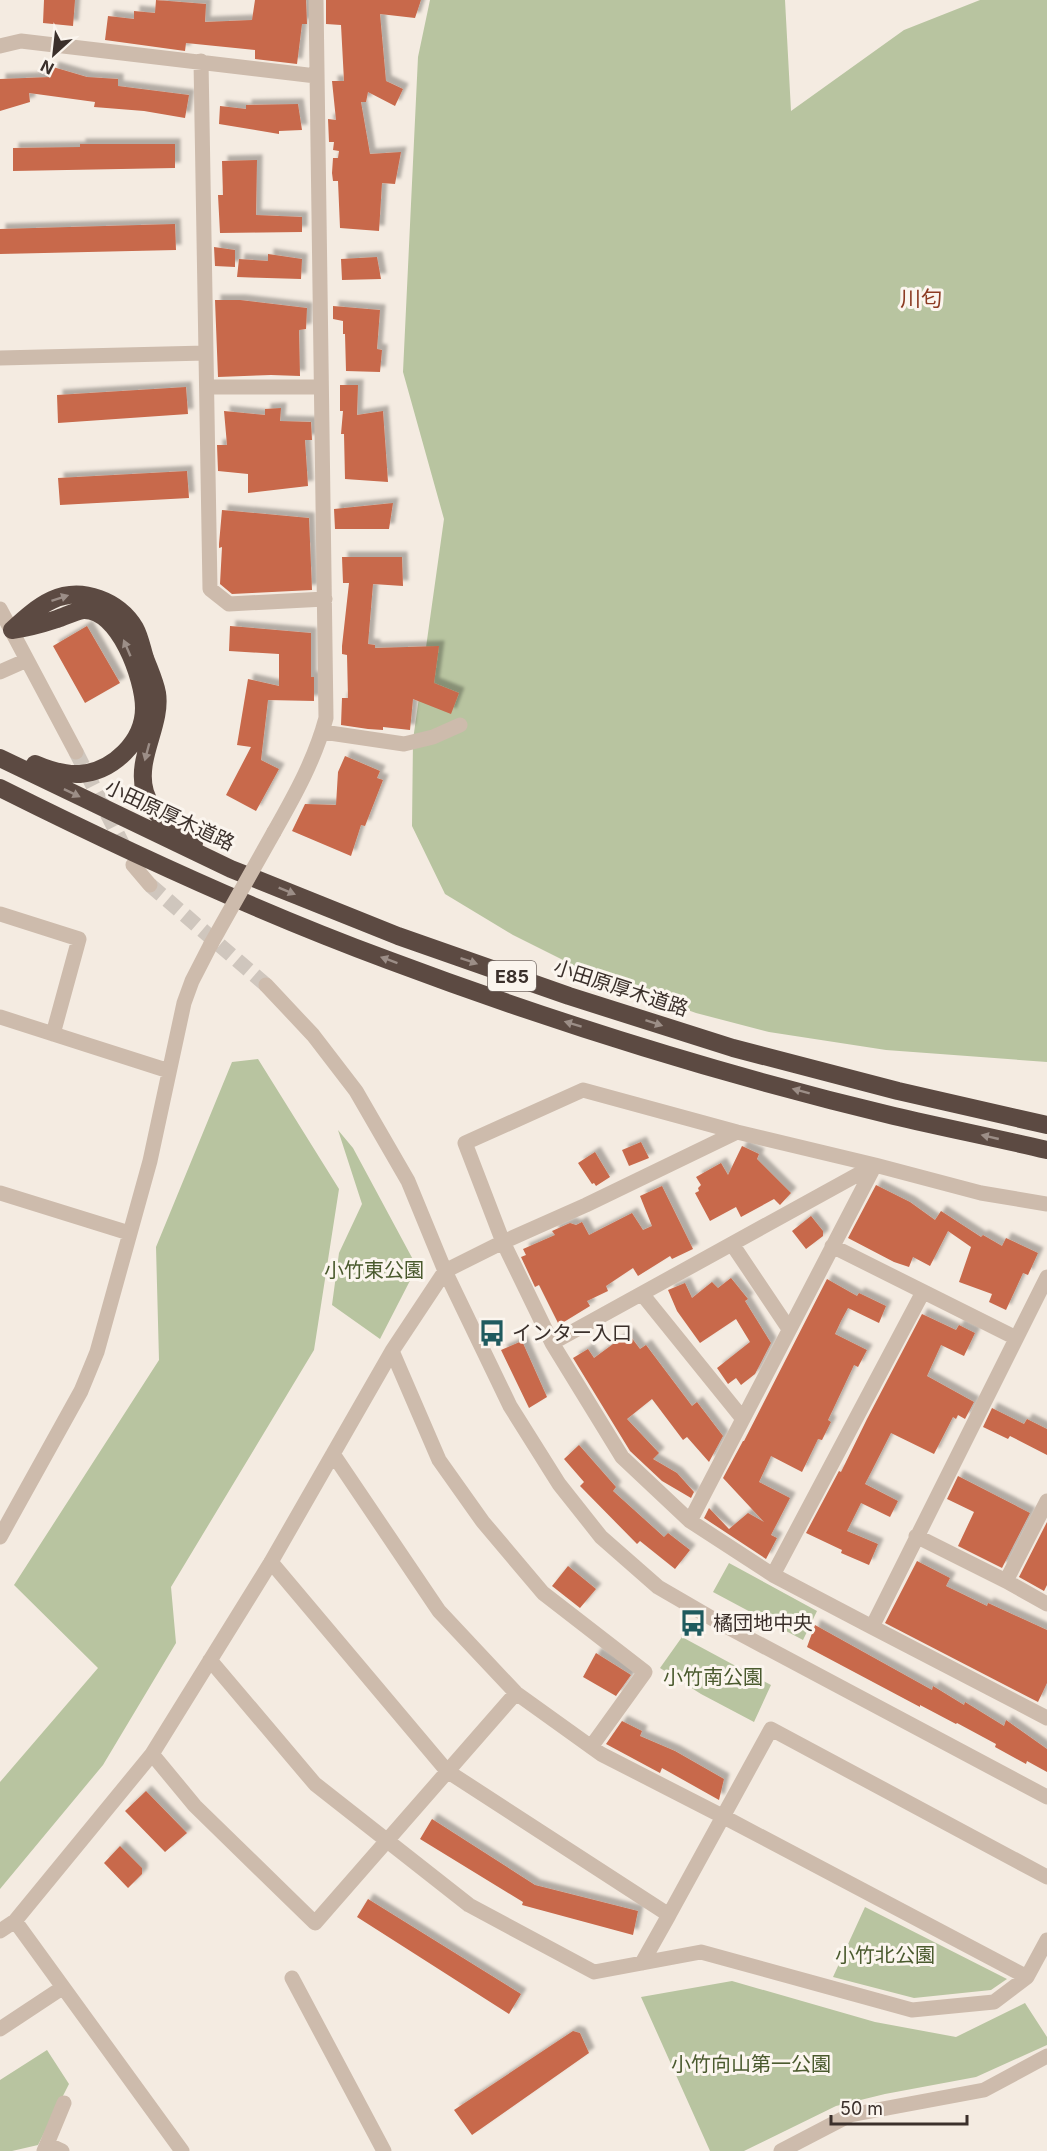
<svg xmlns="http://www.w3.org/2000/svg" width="1047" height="2151" font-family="Inter,'Noto Sans JP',sans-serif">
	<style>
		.green { fill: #b8c4a0 }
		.building { fill: #c8694b; filter: url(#shadow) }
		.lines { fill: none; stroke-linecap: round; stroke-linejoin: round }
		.minor-tunnel { stroke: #cfc6bd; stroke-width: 15; stroke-dasharray: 15 8; stroke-linecap: butt }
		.minor { stroke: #cdbbac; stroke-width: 15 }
		.highway { stroke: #5c4a42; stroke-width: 18 }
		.minor-bridge { stroke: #cdbbac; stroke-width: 15 }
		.oneway { fill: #9c8e87 }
		.labels { text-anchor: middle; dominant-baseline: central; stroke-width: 6; stroke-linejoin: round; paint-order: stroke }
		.shield { fill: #fbf5ee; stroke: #756b66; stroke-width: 1.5 }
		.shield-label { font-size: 18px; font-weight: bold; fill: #3b302b }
		.street-label { font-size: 20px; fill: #3b302b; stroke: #fbf5ee }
		.park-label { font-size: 20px; fill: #4a5a2e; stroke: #fbf5ee }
		.poi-label { font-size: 20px; fill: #3b302b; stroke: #fbf5ee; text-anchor: start }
		.neighbourhood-label { font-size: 21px; fill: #8c3b22; stroke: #fbf5ee }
	</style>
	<defs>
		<filter id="shadow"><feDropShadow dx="5.5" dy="-5.5" stdDeviation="1.5" flood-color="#0004"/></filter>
	</defs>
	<rect width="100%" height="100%" fill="#f4ebe1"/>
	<!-- green -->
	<path class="green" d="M430 0H785L791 111 904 30 980 0H1047V1062L886 1050 769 1032 696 1013 599 978 513 935 445 894 412 826 413 740 444 519 403 372 418 57Z
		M258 1059 339 1189 314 1350 171 1587 176 1643 103 1765 0 1889V1782L98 1668 14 1585 159 1360 156 1247 232 1062Z
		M338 1130 353 1148 417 1267 380 1339 332 1305 339 1253 362 1204Z
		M729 1563 817 1611 803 1640 713 1592Z
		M682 1637 771 1685 754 1722 701 1694 660 1668Z
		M865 1907 1007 1979 991 1990 914 1998 833 1977Z
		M732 1981 875 2022 956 2037 1025 2003 1047 2037V2045L976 2077 885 2094 836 2106 744 2151H710L641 1997Z
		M47 2050 69 2084 38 2145 12 2151H0V2080Z"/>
	<!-- building -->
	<path class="building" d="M44 0H75L73 26 43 23Z
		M156 0 206 4 205 22 252 20 255 0H306L307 24H302L297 64 255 59V50L186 43 185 51 105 40 108 16 134 19V11L155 13Z
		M326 0H421L415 18 380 14 386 81 403 89 395 106 368 92 366 102H361L370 154 401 152 395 184 382 183 379 231 340 228 338 181H333L332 173 333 158H338L339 151 333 150 334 142H329L328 119 336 120 332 81H344L341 25 326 24Z
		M53 67 87 77 118 79V86L189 95 185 118 144 111 94 107 95 102 29 93 30 102 0 111V79L51 77Z
		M298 104 302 130 279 131V134L219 124 220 106 246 109V105Z
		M80 144H175V168L13 171V148L80 147Z
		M257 160 256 215 302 217V232L220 233 218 195H223L222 161Z
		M175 224 176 250 0 254V229Z
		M214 247 235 250V267L215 266Z
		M268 254 302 259 301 279 237 277 239 259 268 261Z
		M377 257 381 279 342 280 341 259Z
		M215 300H240L307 308 306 329 299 330 300 376 271 375 218 377Z
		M333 306 380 310 377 349 382 350 380 372 346 371 345 334H343V321L333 319Z
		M340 385H358L357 415 383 411 388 482 345 479 344 434H341L343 411H340Z
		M186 387 188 414 58 423 57 395Z
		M281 408 280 421 311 422 312 440H305L308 486 248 493V474L218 471 217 445H227L224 411 265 415V409Z
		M187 471 189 498 60 505 58 478Z
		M393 503 389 529H335L334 509Z
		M222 510 309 518 312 590 232 594 220 584 222 547 219 548V544Z
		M342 557H402L403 586 373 584 368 644 375 645V648L439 646 434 683 459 693 451 714 413 699 410 730 383 727V730L368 729 341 725 342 698H348L347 655 342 654V646L349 583H343Z
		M87 626 120 683 85 703 53 646Z
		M230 626 311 633V677H314V701L268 700 261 760 279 769 256 811 226 795 251 747 237 745 248 679 279 686V654L229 651Z
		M345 756 380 771 377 778 383 780 365 826 361 825 351 856 292 831 305 804 336 805 338 772Z
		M641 1142 649 1158 629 1166 622 1150Z
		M742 1146 759 1154 757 1159 791 1193 780 1205 774 1199 741 1217 736 1207 710 1221 695 1193 699 1191 698 1188 701 1185 696 1177 721 1163 728 1175Z
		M595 1152 610 1177 596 1186 594 1183 592 1184 578 1163Z
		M876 1185 910 1202 935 1220 941 1211 981 1237 983 1235 1002 1246 1006 1238 1038 1253 1028 1275 1023 1273 1006 1310 989 1302 992 1294 959 1282 971 1247 948 1231 930 1266 913 1257 909 1267 894 1262 848 1238Z
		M662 1186 693 1249 672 1259 670 1256 638 1276 633 1268 606 1286 608 1291 587 1301 590 1306 559 1325 539 1285 535 1287 521 1257 526 1255 523 1249 555 1235 552 1231 570 1223 576 1225 582 1222 589 1235 632 1213 643 1230 652 1226 640 1196Z
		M811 1216 823 1231V1236L806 1249 792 1231Z
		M731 1278 748 1299 745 1301 771 1343 755 1374 741 1385 736 1378 728 1384 717 1368 750 1342 736 1319 700 1343 677 1311 668 1290 685 1283 692 1298 712 1282 718 1288Z
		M827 1279 857 1296 859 1293 886 1306 879 1323 848 1308 841 1321 835 1334 867 1350 858 1367 854 1365 828 1420 831 1422 822 1440 818 1439 802 1472 771 1456 759 1482 790 1498 771 1535 777 1538 766 1559 704 1518 709 1508 729 1529 748 1513 764 1522 723 1478 743 1441H744Z
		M922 1314 956 1330 959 1325 975 1333 964 1356 941 1345 927 1376 974 1402 965 1419 958 1415 956 1419 953 1417 934 1454 891 1433 865 1484 898 1501 890 1517 861 1503 847 1531 878 1544 869 1565 841 1553 842 1550 806 1533 839 1471 841 1472 867 1419Z
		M628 1333 640 1349 646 1345 692 1406 697 1402 723 1436 709 1462 687 1437 683 1440 652 1399 627 1419 659 1453 653 1459 677 1473 694 1492 691 1498 662 1481 630 1451 573 1358 588 1349 594 1358Z
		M522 1341 547 1397 529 1408 501 1350Z
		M992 1408 1024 1424 1027 1419 1047 1429V1455L1010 1436 1008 1439 983 1427Z
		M579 1445 616 1487 613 1491 664 1537 668 1533 690 1550 675 1569 640 1541 637 1544 580 1486 584 1482 564 1459Z
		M958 1476 1030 1513 1002 1568 958 1546 974 1512 947 1499Z
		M1047 1522V1585L1044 1591 1019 1577Z
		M917 1561 950 1578 946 1586 987 1606 988 1603 1047 1630V1683L1038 1702 885 1623Z
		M568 1566 596 1589 580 1608 552 1586Z
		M815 1625 932 1690 933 1686 964 1705 965 1702 1004 1726 1006 1720 1047 1749V1772L1027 1761 1026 1764 995 1747 996 1744 957 1723 956 1724 920 1705V1707L807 1647Z
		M596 1653 631 1675 616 1696 583 1677Z
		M622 1721 642 1731 640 1736 675 1751 724 1779 719 1800 662 1768 660 1773 606 1744Z
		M146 1791 187 1833 165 1852 125 1811Z
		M432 1819 535 1885 638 1911 633 1935 522 1905 523 1902 420 1839Z
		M120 1846 142 1868V1874L128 1888 104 1863Z
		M368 1899 521 1994 509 2014 357 1917Z
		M573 2031 580 2033 589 2053 472 2135 454 2110Z"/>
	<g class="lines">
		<!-- minor-tunnel -->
		<path class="minor-tunnel" d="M76 752 127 853
			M150 885 266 985"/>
		<!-- minor -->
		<path class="minor" d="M0 46 21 41 316 76
			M201 61 210 589 229 604 325 599
			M0 358 206 353
			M207 387H321
			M0 609 76 752
			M0 672 27 660
			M323 732 404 744 433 737 460 725
			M274 832C295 795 315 759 326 718L316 0
			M133 865 150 885
			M0 914 79 939 53 1034
			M266 985 313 1035 356 1091 408 1181 445 1271 510 1406 559 1484 601 1537 658 1587 720 1623 1047 1797
			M0 1017 169 1071
			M0 1193 129 1233
			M732 1244 789 1329
			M832 1246 1016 1338
			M642 1294 743 1419
			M552 1343 875 1165 981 1193 1047 1204
			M392 1351 439 1460 483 1522 543 1593 645 1672 591 1747
			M333 1454 439 1611 516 1693 601 1754 724 1817 1027 1977
			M690 1521 875 1165 737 1132 583 1090 465 1143 503 1242 586 1205 737 1132
			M916 1536 1006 1581 1047 1604
			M0 1537 81 1391 97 1352 150 1161 184 1003 192 981 211 944
			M271 1562 447 1771 669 1915 771 1729 1047 1877
			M773 1575 923 1292
			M1006 1581 1047 1501
			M872 1627 1047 1718
			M210 1660 315 1784 469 1905 594 1972 701 1952 912 2010 994 2002 1027 1977 1047 1940
			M152 1754 195 1806 315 1923 516 1693
			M15 1921 182 2151
			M0 1931 15 1921 152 1754 271 1562 392 1351 445 1271 503 1242 552 1343 622 1457 690 1521 773 1575 872 1627 1047 1277
			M642 1963 669 1915
			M292 1978 384 2151
			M0 2029 62 1988
			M47 2144 64 2103
			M44 2151 47 2144 62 2151
			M781 2151 850 2115 984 2090 1047 2056"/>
		<!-- highway -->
		<path class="highway" d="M12 630C24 619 37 607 52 600 82 586 119 601 135 628 140 637 142 649 145 658 149 669 155 682 157 693 162 725 135 759 145 792 153 817 174 829 194 843
			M12 630C28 628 42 624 57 619 64 617 75 611 83 610 119 608 144 679 144 708 144 742 113 771 80 774 64 775 49 770 35 764
			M0 758 231 869 398 936 569 996 733 1048 898 1091 1047 1125
			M0 788C126 851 255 911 388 960 553 1022 723 1075 894 1116 945 1128 996 1138 1047 1150"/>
		<!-- minor-bridge -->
		<path class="minor-bridge" d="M211 944 274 832"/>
	</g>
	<!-- one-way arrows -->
	<defs><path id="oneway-solid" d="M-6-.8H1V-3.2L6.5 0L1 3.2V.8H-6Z" transform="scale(1.5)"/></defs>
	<g class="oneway">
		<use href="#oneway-solid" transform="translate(60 598) rotate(-18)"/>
		<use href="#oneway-solid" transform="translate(127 648) rotate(-113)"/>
		<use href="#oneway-solid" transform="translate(147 752) rotate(105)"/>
		<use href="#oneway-solid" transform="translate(72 793) rotate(26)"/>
		<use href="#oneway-solid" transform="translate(287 891) rotate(22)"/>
		<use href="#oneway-solid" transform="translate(389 960) rotate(-160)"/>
		<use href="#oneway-solid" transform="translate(469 961) rotate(19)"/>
		<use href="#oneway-solid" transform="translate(654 1023) rotate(18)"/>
		<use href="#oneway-solid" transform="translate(573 1024) rotate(-163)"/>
		<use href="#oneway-solid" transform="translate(801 1091) rotate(-165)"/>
		<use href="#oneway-solid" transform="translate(990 1137) rotate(-167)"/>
	</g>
	<!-- icons -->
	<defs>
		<symbol id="bus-bare" viewBox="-9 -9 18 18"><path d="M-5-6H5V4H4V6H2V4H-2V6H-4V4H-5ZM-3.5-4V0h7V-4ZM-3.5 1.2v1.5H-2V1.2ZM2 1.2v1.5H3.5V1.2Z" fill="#1f5a5e" stroke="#fbf5ee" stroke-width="2.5" paint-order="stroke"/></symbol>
	</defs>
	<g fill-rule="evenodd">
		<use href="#bus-bare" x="473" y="1314" width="38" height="38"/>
		<use href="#bus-bare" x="674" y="1604" width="38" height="38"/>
	</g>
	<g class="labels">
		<!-- shield labels -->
		<rect class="shield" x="488" y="961" width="48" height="30" rx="4.5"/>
		<g class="shield-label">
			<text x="512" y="976">E85</text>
		</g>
		<!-- street labels -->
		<g class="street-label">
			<text transform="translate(170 815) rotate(25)">小田原厚木道路</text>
			<text transform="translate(621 988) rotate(18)">小田原厚木道路</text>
		</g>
		<!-- park labels -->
		<g class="park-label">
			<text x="374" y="1270">小竹東公園</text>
			<text x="713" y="1677">小竹南公園</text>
			<text x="885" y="1955">小竹北公園</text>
			<text x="751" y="2064">小竹向山第一公園</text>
		</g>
		<!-- poi labels -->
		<g class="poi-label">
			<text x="512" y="1333">インター入口</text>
			<text x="713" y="1623">橘団地中央</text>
		</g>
		<!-- neighbourhood labels -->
		<g class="neighbourhood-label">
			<text x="921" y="298">川匂</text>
		</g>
	</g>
	<!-- north arrow -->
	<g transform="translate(54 54) rotate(207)" stroke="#fbf5ee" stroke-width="4.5" paint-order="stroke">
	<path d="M0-4.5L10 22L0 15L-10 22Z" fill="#3b302b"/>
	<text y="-9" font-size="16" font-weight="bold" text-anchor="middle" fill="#3b302b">N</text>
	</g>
	<!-- scale -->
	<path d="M831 2115v9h136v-9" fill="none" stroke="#3b302b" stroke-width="3"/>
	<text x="840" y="2115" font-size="18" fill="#3b302b" stroke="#fbf5ee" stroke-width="4.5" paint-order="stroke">50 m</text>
</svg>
